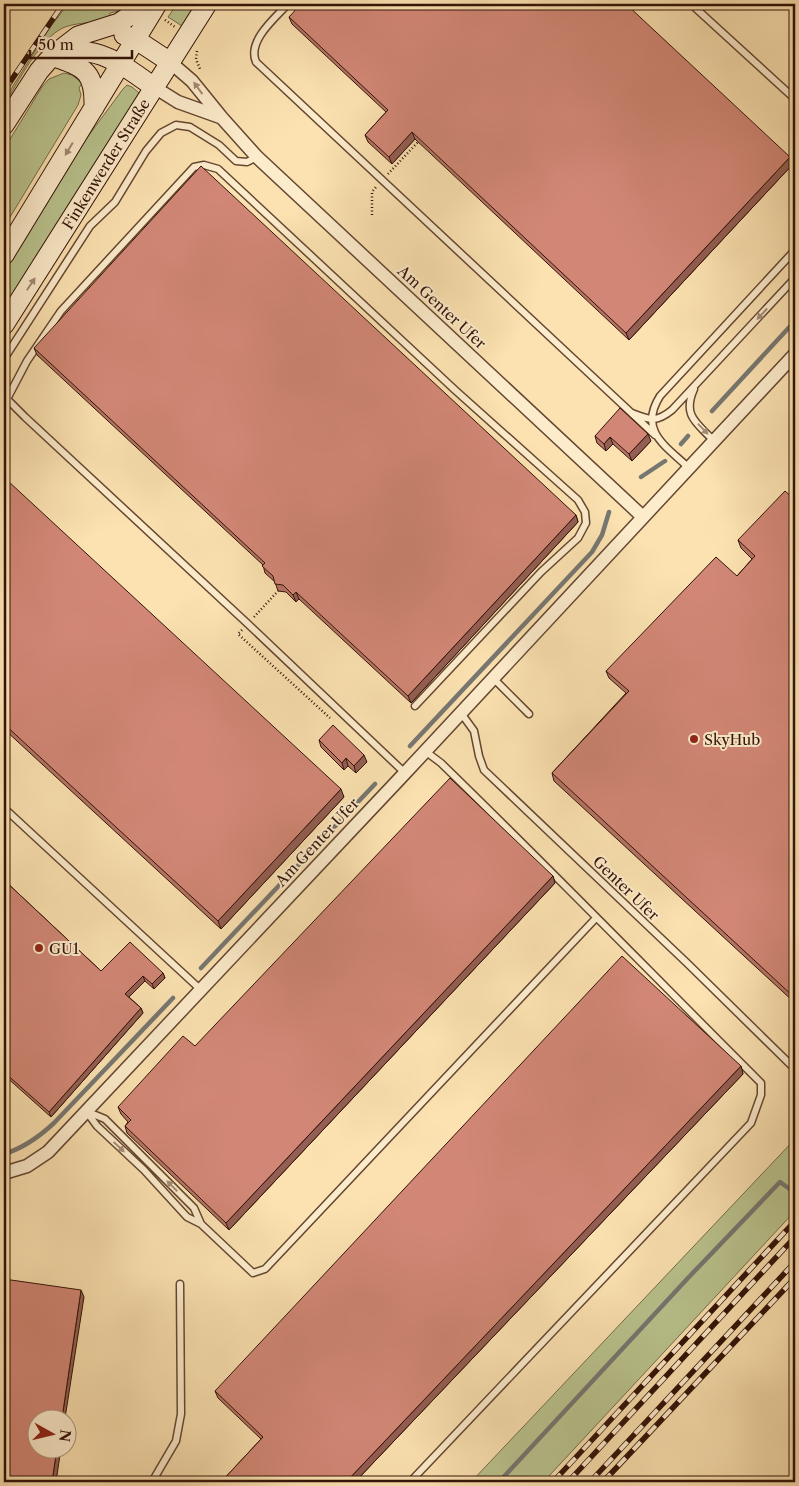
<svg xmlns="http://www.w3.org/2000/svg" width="799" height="1486" font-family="'Libre Caslon Text',serif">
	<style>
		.green { fill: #bac48f; stroke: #766c4c }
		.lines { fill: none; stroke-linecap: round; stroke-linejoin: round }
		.stream { stroke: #777772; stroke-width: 4.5 }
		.lane-casing { stroke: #644732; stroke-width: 9 }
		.street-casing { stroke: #644732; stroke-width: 15 }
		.secondary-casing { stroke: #321308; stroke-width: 21 }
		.path { stroke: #321308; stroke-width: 2.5; stroke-dasharray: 1 2.5; stroke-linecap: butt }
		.lane { stroke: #fdeccc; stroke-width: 6 }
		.street { stroke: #fdeccc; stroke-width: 12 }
		.secondary { stroke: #fdeccc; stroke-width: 19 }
		.rail-casing { stroke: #321308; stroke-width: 5.5 }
		.rail { stroke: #fdeccc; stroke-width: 4; stroke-dasharray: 11; stroke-linecap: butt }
		.wall { fill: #b57465; stroke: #321308 }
		.shaded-wall { fill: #935e53; stroke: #321308 }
		.building { fill: #d28776; stroke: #321308 }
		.oneway { fill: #a28a74 }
		.poi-dot { fill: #8f2418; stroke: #fdeccc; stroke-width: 2 }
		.labels { text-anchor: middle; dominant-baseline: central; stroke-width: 4; stroke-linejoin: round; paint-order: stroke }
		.street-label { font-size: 15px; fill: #321308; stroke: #fdeccc }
		.poi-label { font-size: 15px; fill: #321308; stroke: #fdeccc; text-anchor: start }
	</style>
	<rect width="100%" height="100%" fill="#fce2b1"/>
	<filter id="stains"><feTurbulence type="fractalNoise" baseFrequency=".004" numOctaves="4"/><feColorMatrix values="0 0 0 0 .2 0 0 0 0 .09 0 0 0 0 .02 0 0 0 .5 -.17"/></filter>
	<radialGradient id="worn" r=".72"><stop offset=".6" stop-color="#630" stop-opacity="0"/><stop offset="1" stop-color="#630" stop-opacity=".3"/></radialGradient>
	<!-- green -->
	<path class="green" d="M68 4H133L123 10 110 13V20C96 23 79 22 65 27 41 36 17 84 4 105V100L51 26Z
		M177 4H196L182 26 168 17Z
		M64 73 72 75 82 83 79 88 81 95 78 105 4 227V149L42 87 49 79Z
		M127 85 132 87 139 93 137 98 4 307V268L72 158 123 89Z
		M795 1139V1211L549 1476 543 1482H471Z"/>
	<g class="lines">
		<!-- stream -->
		<path class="stream" d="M712 411 795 321
			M681 444 688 436
			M641 477 665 461
			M410 746 592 552 602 535 609 512
			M201 968 375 784
			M4 1154C24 1148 39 1137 54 1123L173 998
			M499 1482 688 1278 780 1182 791 1190 795 1185"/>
		<defs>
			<path id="lane" d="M288 4C275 18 247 41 256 62L655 435
				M691 4 795 99
				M4 359 90 226 115 202 146 151 161 133 176 125 190 127 219 145 236 161 247 162 257 157
				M694 389C682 416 697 423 714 441
				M632 413C650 420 656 423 672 410L795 278
				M689 468C666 446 638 431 660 396L795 250
				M493 678 529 714
				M461 713 474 731 479 756 484 770 687 963 795 1069
				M405 773 248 624 25 417 7 399 27 361 61 311 194 167 204 165 218 169 455 390 578 500 585 512 586 523 578 538 541 572 415 706
				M4 808 200 989
				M86 1111 97 1126 144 1170 187 1217 201 1224 253 1273 265 1269 596 918
				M88 1112 105 1119 194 1208 201 1224
				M152 1482 176 1441 181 1414 180 1284
				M410 1482 751 1123 761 1095V1083C654 976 549 868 441 763L425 751"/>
			<path id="street" d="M170 62 192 81 222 118 257 157 643 517
				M154 87 178 102 220 117
				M4 1173 27 1166 48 1152 405 773 795 354"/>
			<path id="secondary" d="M124 35 135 39 170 62
				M53 56C64 54 76 51 88 52 112 55 135 74 154 87
				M54 57C86 67 95 73 94 108
				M4 125 39 71 52 56 78 36 119 23 147 4
				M4 255 157 4
				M4 325 207 4"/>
		</defs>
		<!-- lane casing -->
		<use href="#lane" class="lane-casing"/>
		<!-- street casing -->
		<use href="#street" class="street-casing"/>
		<!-- secondary casing -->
		<use href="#secondary" class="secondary-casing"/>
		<!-- path -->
		<path class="path" d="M165 20 175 27
			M197 51 196 59 200 69 199 70
			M388 174 418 142
			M372 215V192L376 187
			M254 617 278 591
			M242 630 238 634 330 718"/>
		<!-- lane -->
		<use href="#lane" class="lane"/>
		<!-- street -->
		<use href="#street" class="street"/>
		<!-- secondary -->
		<use href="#secondary" class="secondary"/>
		<defs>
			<path id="rail" d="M4 91 63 4
				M553 1482 795 1221
				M568 1482 795 1237
				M590 1482 795 1262
				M603 1482 795 1278"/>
		</defs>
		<!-- rail casing -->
		<use href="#rail" class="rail-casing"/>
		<!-- rail -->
		<use href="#rail" class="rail"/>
	</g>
	<!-- wall -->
	<path class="wall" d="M289 17 793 164 629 340 415 139 392 164 368 142 365 135 386 112 292 24Z
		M34 348 576 515 578 522 411 703 299 599 296 602 286 592 278 591 275 582 265 573 263 565 37 355Z
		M595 436 651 441 632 461 613 444 606 451 597 443Z
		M4 486 344 797 221 929 4 729Z
		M795 500V1003L554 781 552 773 626 693 609 678 606 671 737 576 752 559 741 548 738 540Z
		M319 740 367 762 356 773 348 766 344 770 321 747Z
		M553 876 555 883 229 1230 127 1133 125 1126 128 1122 121 1114 118 1107 195 1046Z
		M4 880 101 971 163 973 165 978 154 989 145 981 129 997 141 1008 143 1013 51 1117 4 1075Z
		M741 1066 743 1074 355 1482H221L261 1439 218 1398 215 1391Z"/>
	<!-- shaded-wall -->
	<path class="shaded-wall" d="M412 132 415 139 392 164 389 157Z
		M790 157 793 164 629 340 626 333Z
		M648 434 651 441 632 461 629 454Z
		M610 437 613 444 606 451 604 444Z
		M576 515 578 522 411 703 408 696Z
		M296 592 299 599 296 602 293 595Z
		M364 755 367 762 356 773 354 766Z
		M346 758 348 766 344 770 342 763Z
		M341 789 344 797 221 929 218 921Z
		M553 876 555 883 229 1230 226 1223Z
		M163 973 165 978 154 989 152 984Z
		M143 976 145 981 127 999 125 994Z
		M141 1008 143 1013 51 1117 49 1112Z
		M741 1066 743 1074 355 1482H346Z
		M81 1290 84 1297 65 1418H62Z
		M57 1448H61L56 1482H52Z"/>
	<!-- building -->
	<path class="building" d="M301 4H626L790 157 626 333 412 132 389 157 365 135 388 110 289 17Z
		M201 166 576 515 408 696 296 592 293 595 283 585 275 584 273 576 262 566 265 563 34 348Z
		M620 408 648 434 629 454 610 437 604 444 595 436Z
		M8 481 341 789 218 921 4 724V486Z
		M785 491 795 500V998L552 773 629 691 606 671 716 557 737 576 755 556 738 540Z
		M333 725 364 755 354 766 346 758 342 763 319 740Z
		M450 778 553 876 226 1223 125 1126 131 1120 118 1107 183 1036 195 1046Z
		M4 880 101 971 130 942 163 973 152 984 143 976 125 994 141 1008 49 1112 4 1072Z
		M622 956 741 1066 346 1482H221L263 1437 215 1391Z
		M4 1279 81 1290 62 1418H38V1448H57L52 1482H4Z"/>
	<!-- one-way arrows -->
	<defs><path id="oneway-solid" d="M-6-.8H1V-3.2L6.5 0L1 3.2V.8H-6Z" transform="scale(1.25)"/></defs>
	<g class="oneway">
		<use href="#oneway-solid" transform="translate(198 88) rotate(-126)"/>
		<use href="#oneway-solid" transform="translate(69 149) rotate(121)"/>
		<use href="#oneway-solid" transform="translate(31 284) rotate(-56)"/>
		<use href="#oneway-solid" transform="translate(762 314) rotate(133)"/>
		<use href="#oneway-solid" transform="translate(703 429) rotate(46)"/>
		<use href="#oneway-solid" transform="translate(119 1147) rotate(43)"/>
		<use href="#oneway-solid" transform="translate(172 1186) rotate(-135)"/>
	</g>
	<!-- markers -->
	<g class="poi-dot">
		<circle cx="694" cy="739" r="5"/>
		<circle cx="39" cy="948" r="5"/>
	</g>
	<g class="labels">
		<!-- street labels -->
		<g class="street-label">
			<text transform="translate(106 164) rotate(-58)">Finkenwerder Straße</text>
			<text transform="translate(442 307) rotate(43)">Am Genter Ufer</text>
			<text transform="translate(317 842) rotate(-47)">Am Genter Ufer</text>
			<text transform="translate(626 888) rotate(44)">Genter Ufer</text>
		</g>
		<!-- poi labels -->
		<g class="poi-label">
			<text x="704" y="739">SkyHub</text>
			<text x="49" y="948">GU1</text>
		</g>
	</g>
	<!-- margin -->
	<rect width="799" height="1486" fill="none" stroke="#fce2b1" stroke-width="20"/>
	<rect x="5" y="5" width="789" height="1476" fill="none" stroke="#321308" stroke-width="2.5"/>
	<rect x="10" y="10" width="779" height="1466" fill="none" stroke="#321308"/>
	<!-- north arrow -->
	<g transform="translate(52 1434) rotate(98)"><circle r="24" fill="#fdeccc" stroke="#ac957e"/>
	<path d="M0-4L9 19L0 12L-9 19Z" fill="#8f2418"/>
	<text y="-8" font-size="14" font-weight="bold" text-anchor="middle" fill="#321308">N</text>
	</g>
	<!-- scale -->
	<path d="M30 50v8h102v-8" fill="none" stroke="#321308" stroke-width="2.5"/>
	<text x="38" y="50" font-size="15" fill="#321308" stroke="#fdeccc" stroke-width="4" paint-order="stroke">50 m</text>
	<rect width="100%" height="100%" filter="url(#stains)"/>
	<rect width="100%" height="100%" fill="url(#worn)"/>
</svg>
